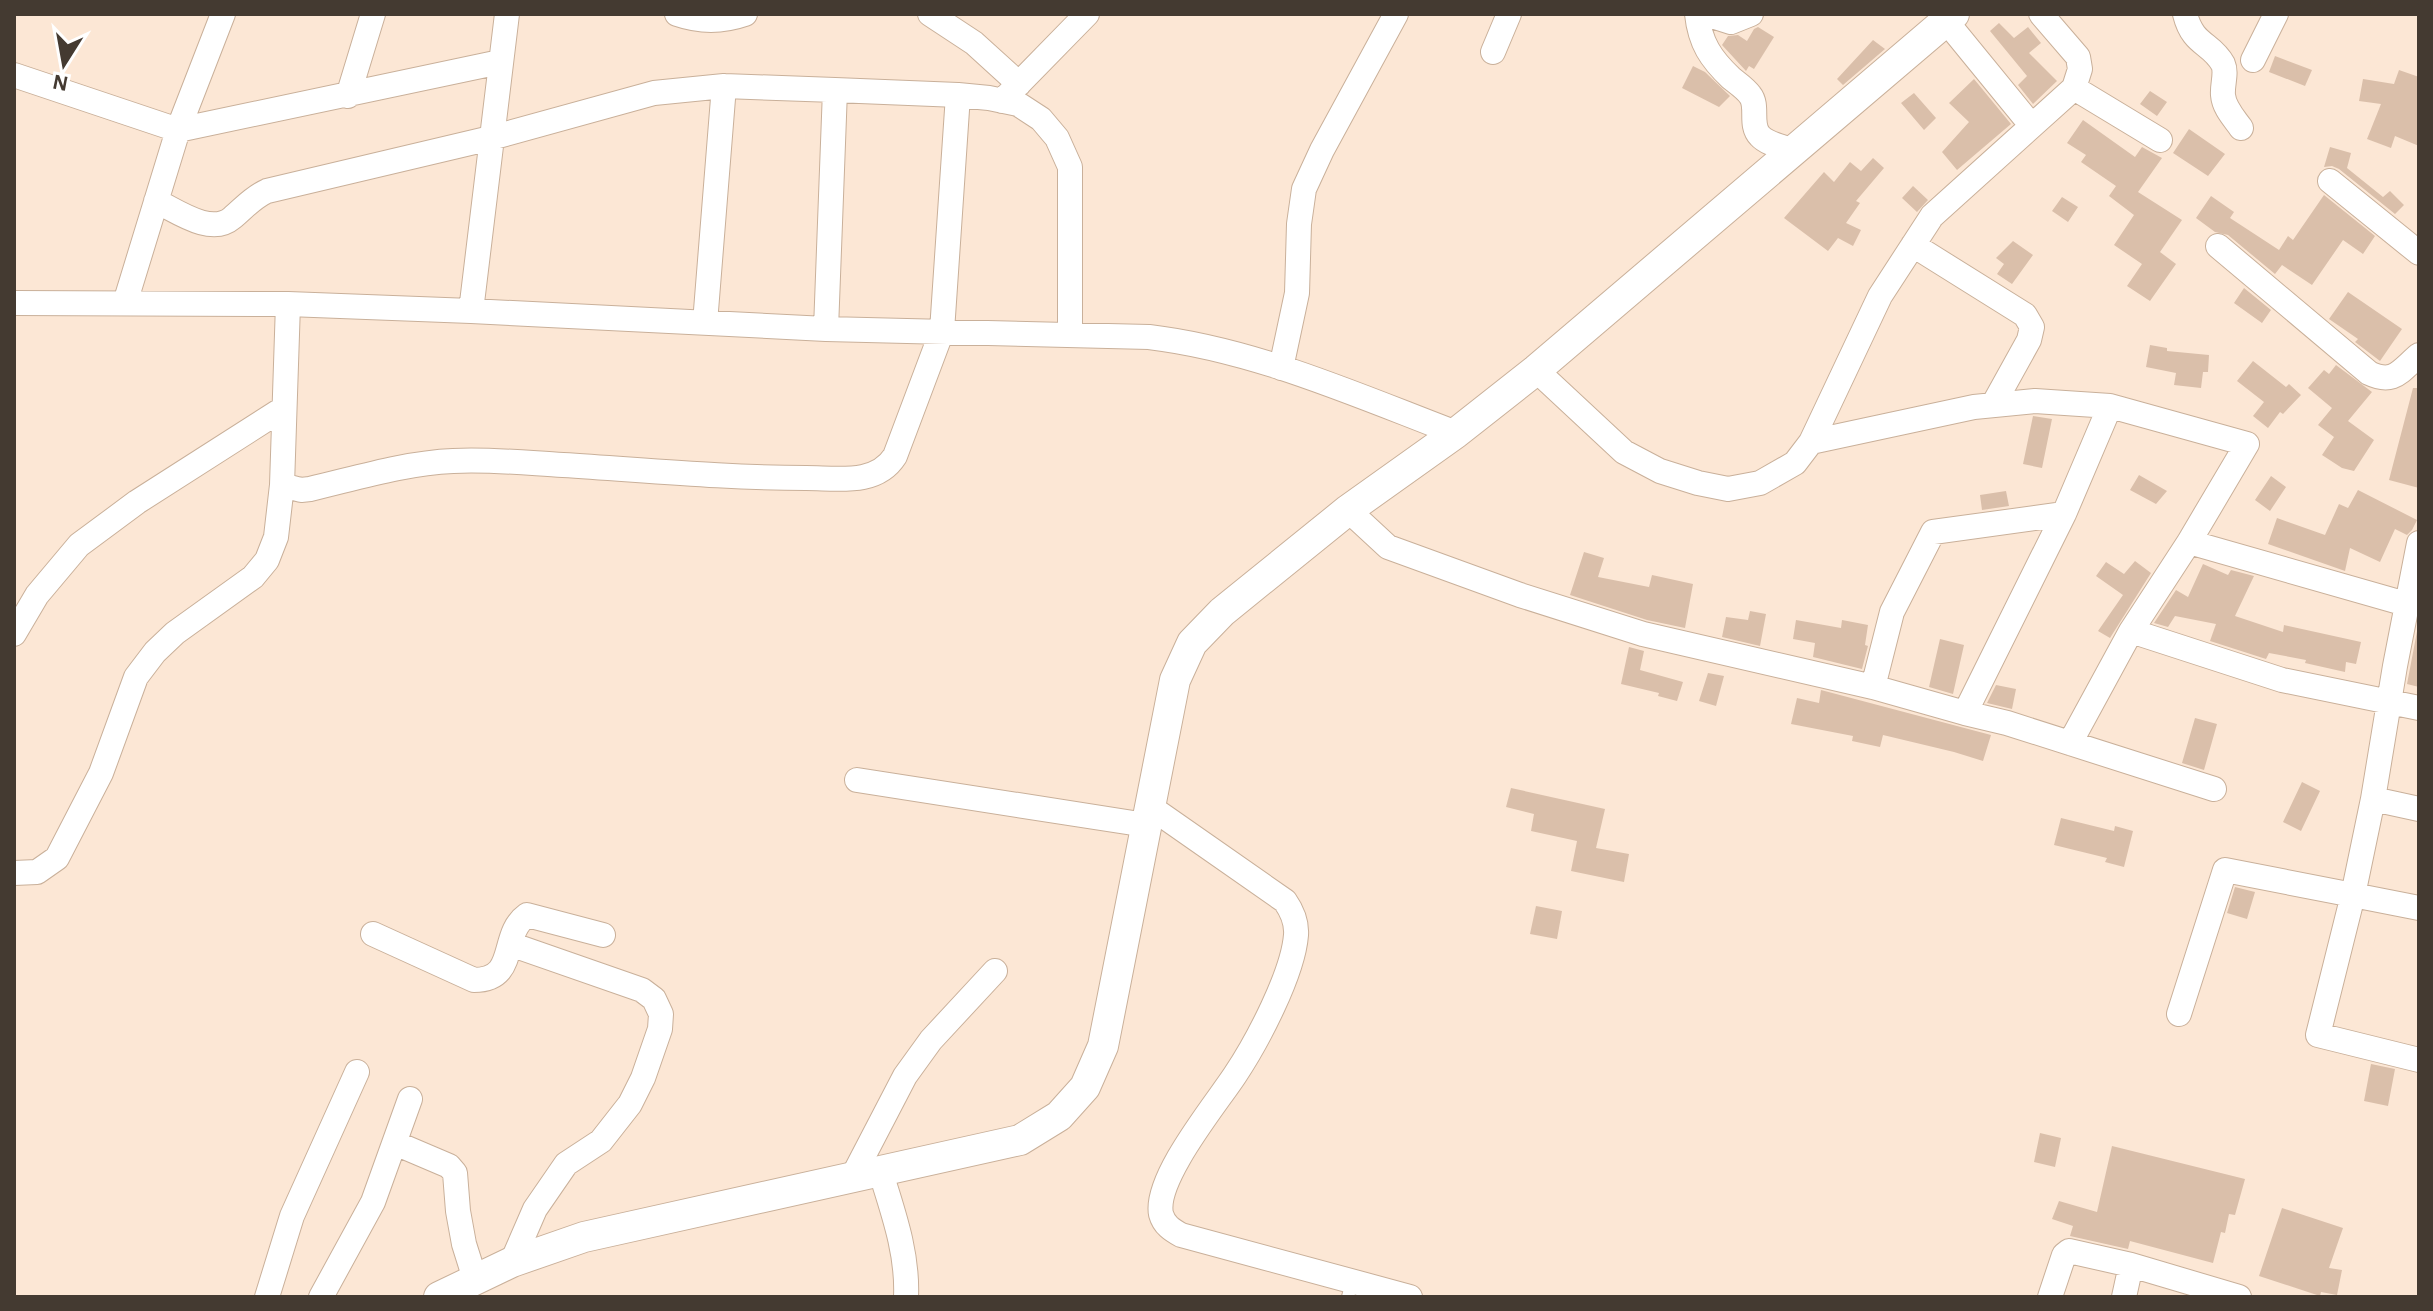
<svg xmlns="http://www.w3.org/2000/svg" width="2433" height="1311" font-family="'Alegreya Sans',sans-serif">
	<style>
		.building { fill: #dabfaa }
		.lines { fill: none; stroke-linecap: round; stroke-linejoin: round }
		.service-casing { stroke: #c9b09a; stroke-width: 14 }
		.minor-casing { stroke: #c9b09a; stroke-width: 26 }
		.tertiary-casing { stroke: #c9b09a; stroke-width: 32 }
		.service { stroke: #fff; stroke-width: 12 }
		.minor { stroke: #fff; stroke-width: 24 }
		.tertiary { stroke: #fff; stroke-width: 30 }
	</style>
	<rect width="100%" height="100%" fill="#fce7d5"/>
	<!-- building -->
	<path class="building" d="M1999 23 2014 38 2028 27 2041 43 2029 53 2057 81 2033 104 2018 85 2027 76 1990 31Z
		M1758 27 1774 37 1754 69 1749 66 1746 71 1722 45 1728 36 1738 35 1747 41 1754 29Z
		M1873 40 1885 49 1843 85 1837 79Z
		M2275 56 2312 70 2305 86 2269 72Z
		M1693 66 1705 72 1730 96 1719 107 1682 88Z
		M2399 70 2419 77V146L2395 136 2391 148 2367 139 2381 104 2359 101 2363 79 2394 84Z
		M1974 79 2011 124 1957 170 1942 152 1969 122 1949 103Z
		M2150 91 2167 102 2157 116 2140 104Z
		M1914 93 1936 118 1924 130 1901 103Z
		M2083 120 2135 157 2142 147 2162 158 2138 192 2182 220 2160 252 2176 264 2150 301 2127 286 2142 264 2114 245 2134 215 2109 196 2116 186 2081 162 2086 155 2067 143Z
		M2189 129 2225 154 2208 176 2173 153Z
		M2330 147 2351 153 2347 168 2383 197 2390 191 2404 205 2395 214 2339 169 2332 166 2324 167Z
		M1873 158 1884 168 1856 201 1860 203 1846 223 1861 230 1853 246 1838 238 1828 251 1784 218 1824 172 1834 182 1850 162 1861 171Z
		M1913 186 1928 200 1917 212 1902 198Z
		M2324 195 2375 236 2363 254 2343 240 2312 285 2282 265 2275 274 2228 235 2215 232 2196 218 2211 196 2234 212 2230 218 2279 250 2288 236 2293 240Z
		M2062 197 2078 207 2068 222 2052 211Z
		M2013 241 2033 255 2012 284 1997 274 2004 264 1996 258Z
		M2244 288 2271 310 2262 323 2234 303Z
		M2348 292 2402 329 2380 361 2355 342 2358 339 2329 319Z
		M2150 345 2167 348V351L2209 355 2208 372H2203L2201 388 2174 385 2176 373 2146 367Z
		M2253 361 2286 387 2289 384 2301 395 2283 414 2280 412 2268 428 2253 416 2264 402 2237 381Z
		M2336 365 2372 392 2348 421 2374 440 2354 471 2342 468 2322 455 2334 437 2318 425 2332 408 2308 388 2324 370 2329 374Z
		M2413 388H2419V488L2389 480Z
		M2033 416 2052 419 2042 468 2023 464Z
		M2139 475 2167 491 2156 504 2130 490Z
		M2271 476 2286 487 2270 511 2255 500Z
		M2358 490 2417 520 2412 530 2407 535 2395 529 2380 562 2350 548 2345 571 2268 544 2277 518 2325 535 2339 504 2348 508Z
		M2006 491 2009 506 1982 510 1980 495Z
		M1584 552 1604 558 1598 577 1649 587 1652 575 1693 584 1685 628 1647 620 1570 595Z
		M2135 561 2151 573 2110 638 2098 631 2123 595 2096 576 2106 562 2124 574Z
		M2203 564 2228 575 2231 570 2254 576 2235 616 2283 632 2284 625 2361 642 2356 664 2346 662 2345 672 2305 663 2306 660 2269 653 2266 659 2210 641 2216 624 2175 616 2168 627 2154 623 2176 590 2188 597Z
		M1750 611 1766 614 1760 646 1722 637 1726 617 1748 620Z
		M1796 620 1841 628 1842 620 1868 625 1865 645 1868 646 1862 669 1813 657 1815 643 1793 639Z
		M2419 621V687L2407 684Z
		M1940 639 1964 645 1953 694 1929 687Z
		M1629 647 1644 651 1640 670 1683 682 1677 701 1658 696 1659 693 1621 684Z
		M1708 673 1724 676 1716 706 1699 701Z
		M1996 685 2016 689 2012 709 1987 703Z
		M1821 690 1991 735 1983 761 1954 752 1883 735 1880 747 1852 741 1853 736 1791 724 1797 698 1819 703Z
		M2195 718 2217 724 2204 770 2182 763Z
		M2302 782 2320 791 2301 831 2283 822Z
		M1511 788 1605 809 1596 848 1629 854 1624 882 1571 871 1577 841 1531 831 1534 814 1506 807Z
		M2061 818 2114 831 2115 826 2133 831 2124 867 2105 862 2107 858 2054 845Z
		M2235 887 2255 892 2247 919 2227 913Z
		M1536 906 1562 911 1557 939 1530 934Z
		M2371 1064 2395 1069 2388 1106 2364 1101Z
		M2040 1133 2061 1138 2055 1167 2034 1162Z
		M2112 1146 2245 1179 2235 1215 2229 1214 2225 1233 2221 1232 2213 1263 2130 1241 2128 1249 2070 1236 2073 1226 2052 1219 2059 1201 2097 1212Z
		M2282 1208 2343 1228 2329 1268 2342 1270 2337 1295 2321 1292 2320 1296 2259 1276Z"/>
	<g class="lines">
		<defs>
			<path id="service" d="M1348 1297 1352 1281"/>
			<path id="minor" d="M677 14C700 22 722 22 745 14
				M930 14 974 43 1019 84
				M1697 14C1700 43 1711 59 1731 78 1737 83 1745 88 1750 95 1759 106 1749 125 1760 136 1767 144 1784 147 1794 151
				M1706 14 1731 22 1751 14
				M2185 14C2193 46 2211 42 2223 64 2227 73 2222 85 2223 95 2224 108 2234 118 2241 128
				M1946 21 2031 125
				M1493 52 1509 14
				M2253 60 2276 14
				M14 75 178 130 125 303
				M2074 88 2160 140
				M958 95 989 98 1018 104 1041 119 1057 138 1070 167V334
				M348 96 373 14
				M1002 101 1087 14
				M178 130 500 62
				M178 130 223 14
				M2330 181 2419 253
				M156 201C177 211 211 236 232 218 244 208 252 198 267 191L491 138 654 93 724 86 835 90 826 329
				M1913 245 2025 315 2032 327 2029 340 1993 405
				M2218 246 2369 373C2394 385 2400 371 2419 355
				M14 303 288 304 471 311 826 329 1149 337C1256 350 1356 395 1456 433
				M471 311 507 14
				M705 323 724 86
				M1281 368 1297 293 1299 224 1304 189 1322 150 1396 14
				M1536 370 1624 452 1660 471 1698 483 1728 489 1760 483 1795 463 1811 442 1974 407 2035 401 2110 406 2247 444 2189 542 2131 631 2282 680 2419 708
				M1811 442 1880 296 1932 216 2074 88 2080 69 2078 57 2041 14
				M282 485 301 490 310 489C357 478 405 463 453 461 490 459 527 463 563 465 644 470 725 478 806 478 837 478 876 486 895 456L942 331 958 95 835 90
				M1348 510 1388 547 1520 595 1643 634 1873 687 1965 713
				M2064 514 1965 713 2007 723 2214 789
				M2189 542 2406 604
				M14 634 37 595 79 545 137 502 284 408
				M1873 687 1892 612 1933 532 2064 514 2110 406
				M2070 743 2131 631
				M857 780 1146 825
				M2373 799 2395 666 2419 543
				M1149 806 1285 901C1292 911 1297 922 1296 935 1293 974 1257 1042 1235 1075 1216 1104 1154 1179 1161 1214 1164 1225 1172 1230 1181 1235L1410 1297
				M2419 809 2373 799 2353 895 2419 908
				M14 873 37 872 57 858 101 773 136 677 155 652 175 633 253 577 267 560 276 537 282 485 288 304
				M373 934 474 980C519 980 499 935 527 915L603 935
				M510 944 642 990 654 999 661 1014 660 1029 643 1078 630 1104 601 1141 566 1164 535 1209 512 1262
				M2179 1014 2225 870 2353 895 2318 1035 2419 1060
				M395 1143 449 1166 455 1173 458 1211 464 1244 475 1279
				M880 1170C893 1212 908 1253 906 1297
				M853 1176 905 1076 931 1040 995 971
				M267 1297 292 1216 357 1072
				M321 1297 373 1202 410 1099
				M2050 1297 2064 1255 2069 1251 2131 1265 2239 1297
				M2124 1297 2131 1265"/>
			<path id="tertiary" d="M439 1297 512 1262 584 1237 1020 1140 1059 1116 1085 1087 1103 1046 1175 680 1192 643 1222 612 1348 510 1456 433 1536 370 1954 14"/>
		</defs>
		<!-- service casing -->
		<use href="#service" class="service-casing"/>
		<!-- minor casing -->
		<use href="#minor" class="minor-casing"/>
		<!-- tertiary casing -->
		<use href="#tertiary" class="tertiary-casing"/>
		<!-- service -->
		<use href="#service" class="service"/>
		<!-- minor -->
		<use href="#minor" class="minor"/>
		<!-- tertiary -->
		<use href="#tertiary" class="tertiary"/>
	</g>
	<!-- border -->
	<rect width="2433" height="1311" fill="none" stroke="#443a31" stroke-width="32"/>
	<!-- north arrow -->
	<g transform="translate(64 64) rotate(191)" stroke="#ffffff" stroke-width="6" paint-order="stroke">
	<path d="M0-6L14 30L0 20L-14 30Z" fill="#443a31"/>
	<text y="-12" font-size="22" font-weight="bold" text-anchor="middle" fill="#443a31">N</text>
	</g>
</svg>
